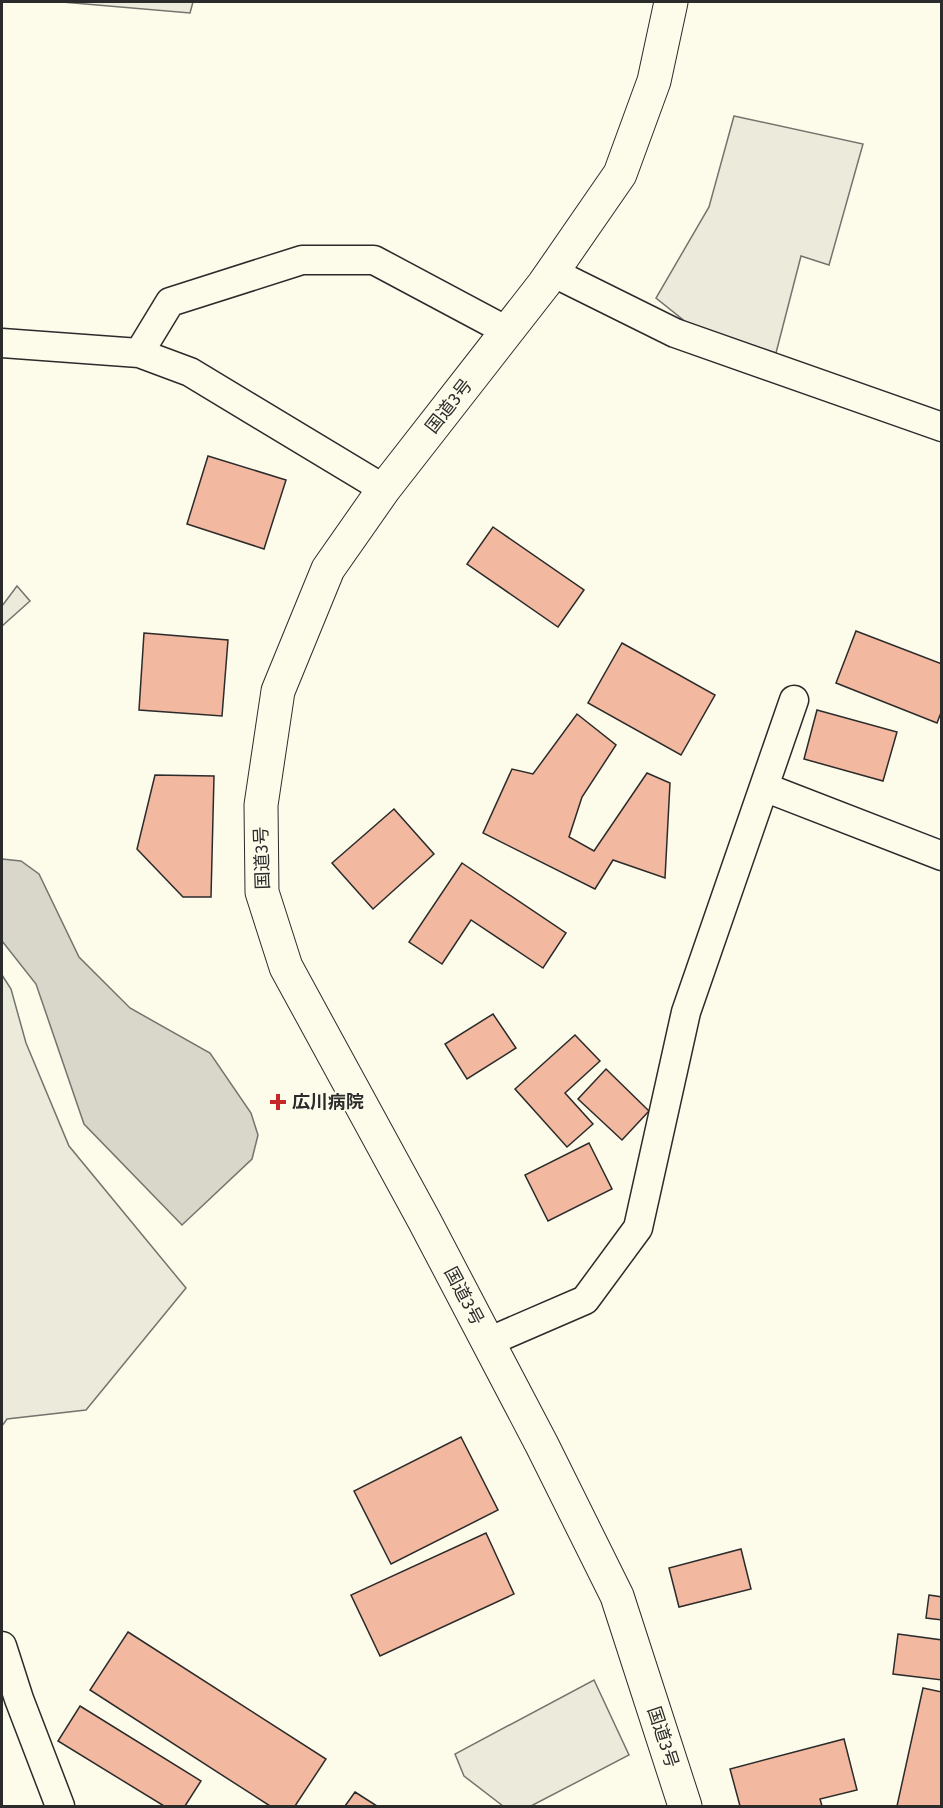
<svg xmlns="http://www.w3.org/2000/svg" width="943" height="1808" font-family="'Fira Sans','Noto Sans JP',sans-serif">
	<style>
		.green { fill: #ecebdb; stroke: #74746e; stroke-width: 1.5 }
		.water { fill: #d8d7c9; stroke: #74746e; stroke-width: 1.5 }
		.building { fill: #f2b8a0; stroke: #2b2b2b; stroke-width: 1.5 }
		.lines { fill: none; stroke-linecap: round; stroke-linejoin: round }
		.minor-casing { stroke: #2b2b2b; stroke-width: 31 }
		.trunk-casing { stroke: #2b2b2b; stroke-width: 35 }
		.minor { stroke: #fdfbea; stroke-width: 28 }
		.trunk { stroke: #fdfbea; stroke-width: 33 }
		.poi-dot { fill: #c62828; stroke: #fdfbea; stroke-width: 2 }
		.labels { text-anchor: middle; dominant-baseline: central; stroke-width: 4.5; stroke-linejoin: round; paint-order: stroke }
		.street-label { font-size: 18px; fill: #2b2b2b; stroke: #fdfbea }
		.poi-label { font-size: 18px; font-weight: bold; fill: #2b2b2b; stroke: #fdfbea; text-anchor: start }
	</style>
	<rect width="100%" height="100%" fill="#fdfbea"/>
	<!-- green -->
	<path class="green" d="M62 2H193L190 13Z
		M734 116 863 144 829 265 801 256 776 353 691 326 656 298 709 207Z
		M17 586 30 601 2 626V606Z
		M2 975 11 989 26 1043 69 1146 186 1288 86 1410 7 1419 2 1426Z
		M594 1680 629 1755 531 1806H503L464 1776 455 1754Z"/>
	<!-- water -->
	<path class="water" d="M2 859 21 861 39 874 79 957 130 1008 210 1053 251 1113 258 1135 252 1159 182 1225 84 1124 36 984 2 941Z"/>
	<!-- building -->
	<path class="building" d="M208 456 286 480 264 549 187 524Z
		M493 527 584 590 558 627 467 564Z
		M856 631 942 664V710L937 723 836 683Z
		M144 633 228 640 222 716 139 710Z
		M622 643 715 695 681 755 588 703Z
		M817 710 897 732 883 781 804 759Z
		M577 714 616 745 582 797 569 837 594 851 647 773 670 783 665 878 613 860 595 889 483 833 512 769 533 774Z
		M155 775 214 776 211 897H183L137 849Z
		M394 809 434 854 373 909 332 863Z
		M462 863 566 933 543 968 471 920 442 964 409 942Z
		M493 1014 516 1048 467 1079 445 1044Z
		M575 1035 600 1061 565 1093 593 1124 567 1147 515 1089Z
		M606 1069 649 1111 622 1140 578 1099Z
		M589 1143 612 1189 548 1221 525 1175Z
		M461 1437 498 1510 391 1564 354 1491Z
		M486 1533 514 1594 380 1656 351 1595Z
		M741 1549 751 1589 679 1607 669 1568Z
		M929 1595 942 1597V1620L926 1618Z
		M128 1632 326 1759 295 1806H270L90 1690Z
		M898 1634 942 1640V1680L893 1674Z
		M923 1688 942 1692V1806H897Z
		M80 1706 201 1781 185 1806H164L58 1741Z
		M844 1739 857 1790 820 1799 822 1806H740L730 1769Z
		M355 1792 377 1806H345Z"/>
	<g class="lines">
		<defs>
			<path id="minor" d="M552 272 675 333 942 427
				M2 343 139 353 190 372 384 489
				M139 353 170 302 302 260H374L507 331
				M764 787 942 856
				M488 1342 585 1300 638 1228 686 1012 794 700
				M2 1646 19 1699 60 1806"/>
			<path id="trunk" d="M671 2 654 81 620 174 544 284 384 489 328 569 278 691 261 805 262 892 286 967 424 1220 542 1445 617 1596 685 1806"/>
		</defs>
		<!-- minor casing -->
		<use href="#minor" class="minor-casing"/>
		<!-- trunk casing -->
		<use href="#trunk" class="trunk-casing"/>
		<!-- minor -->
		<use href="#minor" class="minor"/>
		<!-- trunk -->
		<use href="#trunk" class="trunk"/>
	</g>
	<!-- markers -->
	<path class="poi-dot" d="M275 1093h6v6h6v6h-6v6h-6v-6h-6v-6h6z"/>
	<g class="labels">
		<!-- street labels -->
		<g class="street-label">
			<text transform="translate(449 406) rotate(-52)">国道3号</text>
			<text transform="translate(262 858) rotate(-92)">国道3号</text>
			<text transform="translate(464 1296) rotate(62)">国道3号</text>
			<text transform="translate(663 1737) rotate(72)">国道3号</text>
		</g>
		<!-- poi labels -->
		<g class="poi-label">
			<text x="292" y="1102">広川病院</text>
		</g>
	</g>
	<!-- border -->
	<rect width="943" height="1808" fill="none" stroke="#2b2b2b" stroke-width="6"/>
</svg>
